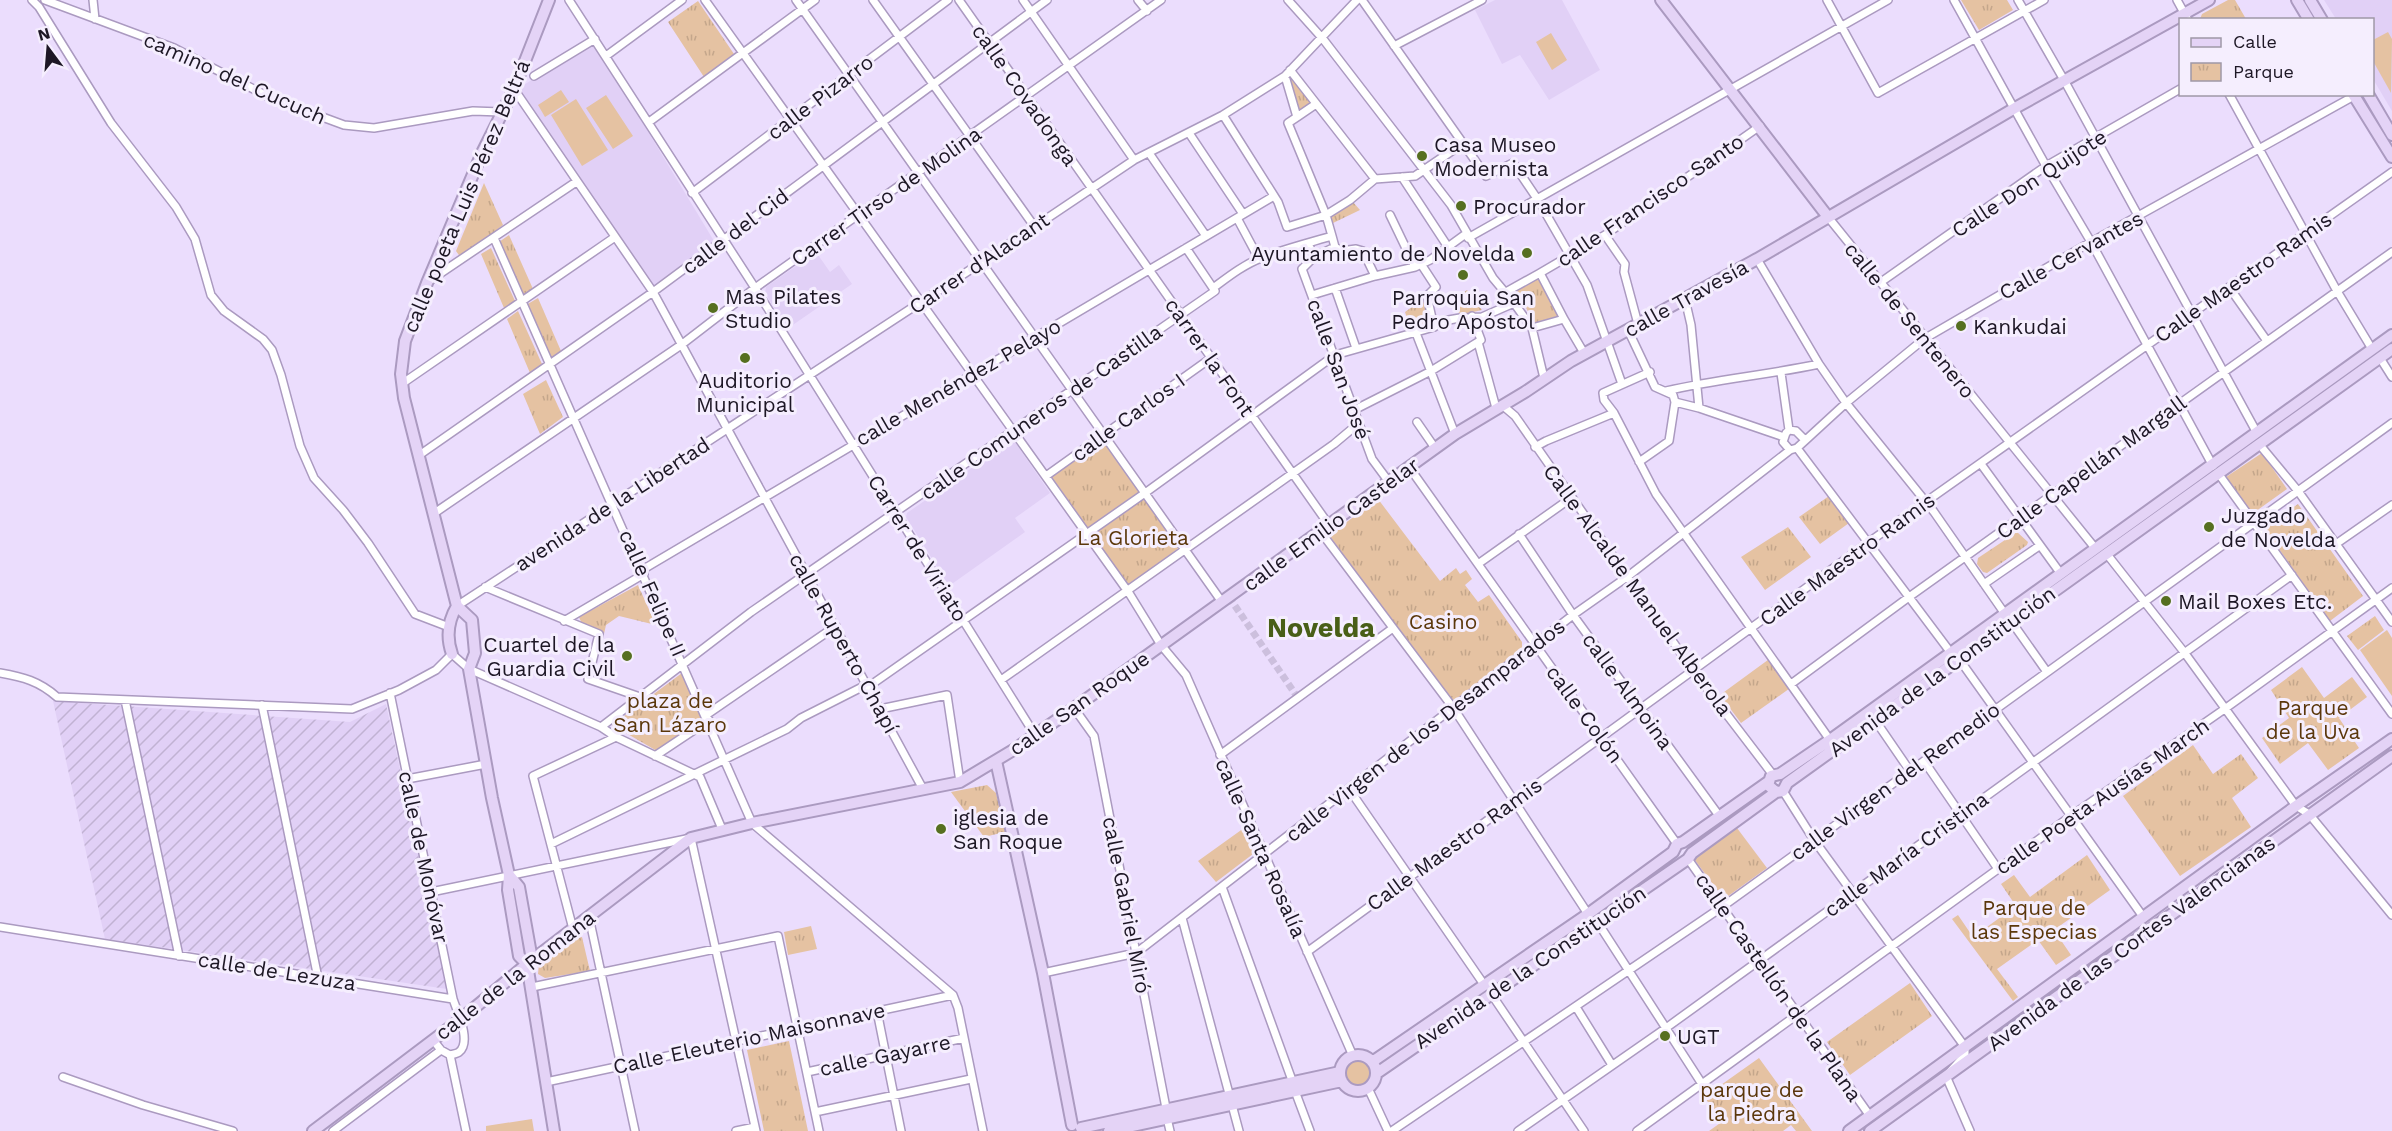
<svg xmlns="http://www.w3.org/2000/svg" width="2392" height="1131" font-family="'Work Sans',sans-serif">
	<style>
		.built { fill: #e1d0f6 }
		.industrial { fill: url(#industrial-furrows) }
		.green { fill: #e5c2a2 }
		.park { fill: url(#park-tufts) }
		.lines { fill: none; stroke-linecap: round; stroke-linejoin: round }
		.street-tunnel { stroke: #ccbfdd; stroke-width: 7; stroke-dasharray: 7 3.5; stroke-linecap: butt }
		.street-casing { stroke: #ab9ac0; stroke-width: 10 }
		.secondary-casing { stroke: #ab9ac0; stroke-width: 14 }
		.street { stroke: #fff; stroke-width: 7 }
		.secondary { stroke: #e4d3f6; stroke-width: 10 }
		.poi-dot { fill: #566f20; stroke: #f5eefe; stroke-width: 2 }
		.labels { text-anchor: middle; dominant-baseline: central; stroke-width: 6; stroke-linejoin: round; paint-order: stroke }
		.street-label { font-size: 21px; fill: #1d1725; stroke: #f5eefe }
		.poi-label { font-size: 21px; fill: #1d1725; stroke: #f5eefe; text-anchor: start }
		.park-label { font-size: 21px; fill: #5b370b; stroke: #f5eefe }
		.district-label { font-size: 27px; font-weight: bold; fill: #495f17; stroke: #f5eefe }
	</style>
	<defs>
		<pattern id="industrial-furrows" width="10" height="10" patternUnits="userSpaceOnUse" patternTransform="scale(1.5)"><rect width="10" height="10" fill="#e1d0f6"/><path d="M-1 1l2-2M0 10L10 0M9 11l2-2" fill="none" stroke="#c1b2d3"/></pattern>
		<pattern id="park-tufts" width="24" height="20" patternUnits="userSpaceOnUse" patternTransform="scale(1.5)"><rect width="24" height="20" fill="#e5c2a2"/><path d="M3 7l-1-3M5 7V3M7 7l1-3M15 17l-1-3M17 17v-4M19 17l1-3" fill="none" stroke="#c4a68b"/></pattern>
	</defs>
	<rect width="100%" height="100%" fill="#ebddfd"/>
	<!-- built -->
	<path class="built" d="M1495 0H1562L1600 70 1549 100 1520 55 1502 64 1475 10Z
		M2324 0H2392V111L2373 79 2372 20 2336 19Z
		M594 42 714 241 652 287 517 89Z
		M816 252 830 272 839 265 852 284 787 329 765 293 766 287Z
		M1009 442H1015L1050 493 1015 518 1025 532 949 586 906 517 907 513Z"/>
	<!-- industrial -->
	<path class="industrial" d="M53 701 350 722 386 704 447 989 105 939Z"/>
	<!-- green -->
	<path class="green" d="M2388 32 2392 39 2391 93 2373 61V40Z
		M1551 33 1567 60 1552 70 1536 42Z
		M561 90 569 102 545 117 538 105Z
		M606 95 633 136 613 149 586 108Z
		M576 99 608 150 582 166 551 115Z
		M2387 630 2392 638V696L2360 650Z
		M1343 1073a15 15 0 1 1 30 0a15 15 0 1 1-30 0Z
		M532 1119 534 1131H486V1126Z"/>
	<!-- park -->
	<path class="park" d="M1961 0H2007L2013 10 1979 30Z
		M2228 0H2235L2246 19H2200L2202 14Z
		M698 1 734 54 704 77 668 22Z
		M1293 76 1313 103 1298 113 1287 80Z
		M484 183 503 225 461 258 456 251Z
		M1353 202 1360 210 1331 224 1329 216Z
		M509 235 533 289 522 296 499 242Z
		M491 248 515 301 504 308 481 254Z
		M1537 277 1558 316 1534 323 1516 289Z
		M1467 290 1482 310 1460 315 1452 301Z
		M1426 297 1431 321 1410 327 1405 312Z
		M538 298 561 351 550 359 526 305Z
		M518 311 542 364 530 373 507 319Z
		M546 380 563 417 540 434 523 394Z
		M1103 439 1180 547 1129 586 1051 476Z
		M2262 453 2287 489 2252 514 2226 477Z
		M1829 496 1849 523 1820 544 1799 517Z
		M1378 499 1440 581 1456 568 1460 574 1466 570 1472 579 1465 585 1478 602 1489 595 1522 642V649L1455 700 1450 699 1438 684 1329 535Z
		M2298 504 2363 596 2330 621 2264 528Z
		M1788 527 1811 557 1765 590 1741 557Z
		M2017 532 2028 542 2027 545 1987 573 1983 572 1977 564 1978 558Z
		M638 585 656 625 619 616 606 625 604 634 582 624 579 617Z
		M2375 616 2384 630 2358 650 2347 636Z
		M1772 657 1793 686 1741 723 1720 695Z
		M2302 667 2324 698 2352 677 2367 697 2339 718 2359 748 2328 770 2308 743 2280 764 2262 738 2289 718 2271 690Z
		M682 673 704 720 657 751 612 725Z
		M2193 745 2213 774 2241 754 2258 778 2232 798 2251 827 2180 876 2123 796Z
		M987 785 996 793 1005 832 984 837 951 792Z
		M1244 828 1254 849 1253 854 1216 882 1198 861Z
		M1737 828 1767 868 1724 899 1694 859Z
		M2087 855 2110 890 2054 930 2071 955 2056 965 2038 940 1997 969 2018 997 2013 1001 1952 919 1958 915 1973 937 2016 906 2001 884 2014 875 2030 897Z
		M811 926 817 949 788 955 784 932Z
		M582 937 590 971 545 978 538 974 539 964 573 939Z
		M1910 983 1932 1016 1850 1075 1827 1042Z
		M789 1041 808 1131H764L747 1050Z
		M1759 1058 1812 1131H1796L1791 1125 1783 1131H1709L1723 1121 1704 1097Z"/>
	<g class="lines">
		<!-- street-tunnel -->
		<path class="street-tunnel" d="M1229 597 1298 698"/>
		<defs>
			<path id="street" d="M32 0 39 7 111 123 176 207 195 239 211 295 224 311 263 339 272 350 281 375 300 446 314 478 343 510 368 543 415 614 449 627
				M45 0 174 48 271 98 344 125 374 128 473 111 501 112
				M93 0 95 19
				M569 0 755 288 1035 735
				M705 0 1129 593 1161 645 1186 675 1353 1056
				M796 0 1222 602
				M873 0 1034 226
				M959 0 1329 525
				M1023 0 1134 160
				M1138 0 1147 11
				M1288 0 1323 39 1451 205 1493 278 1514 303 1532 328 1544 378
				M1362 0 1486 176 1513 163 1538 200 1587 285 1622 384
				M1827 0 1878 93 2044 0
				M1954 0 2046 166 2091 242 2213 466
				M2018 0 2064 80 2257 433
				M2177 0 2188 20
				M1394 46 1482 0
				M606 56 682 0
				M1290 70 1375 179
				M534 76 595 39
				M1285 76 1297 117 1288 123 1326 215 1332 236
				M514 89 653 292 923 789
				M2229 94 2337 291 2372 349
				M1223 115 1278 202 1287 227 1326 215 1350 200 1375 179 1415 176 1462 144
				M1297 117 1316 104
				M649 122 815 0
				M1189 133 1243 214
				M1149 153 1206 236
				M1402 177 1448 247
				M692 193 948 0
				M1390 215 1415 267
				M1828 217 2095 548
				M1237 218 1259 259
				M1605 235 1625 264 1624 272 1638 324
				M494 238 752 823 953 995 958 1008 983 1131
				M1468 238 1888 0
				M1335 247 1341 251 1356 249 1363 251 1375 276
				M1314 257 1302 269 1372 459 1389 482
				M1757 259 1819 364 1846 403 1934 512 2005 614
				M1421 264 1436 287 1427 296 1434 327
				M1540 273 1605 235 1760 126
				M429 281 576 182
				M1881 282 2046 166 2180 89
				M2229 287 2267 341
				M1213 288C1228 277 1243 265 1261 258 1284 249 1308 243 1332 236L1335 247 1314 257 1308 243
				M1335 288 1356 348
				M1504 293 1540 273 1564 319 1532 328
				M1312 295 1375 276 1415 267 1430 260 1467 233
				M1685 299 1691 325 1699 408
				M1472 316 1481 340 1478 342 1496 408
				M1564 319 1584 353
				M1628 330 1655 387 1673 395 1675 402 1699 408 1784 437
				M1416 333 1455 434
				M2380 358 2392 377
				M1650 372 1603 393 1604 400 1614 413 1656 494 1830 740
				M1781 373 1789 430
				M403 383 615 237
				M1666 391C1717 379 1768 375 1819 364
				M1502 405 1515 416 1692 669 1773 775
				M1354 410 1431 371 1478 342
				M1417 422 1435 448
				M2259 444 2298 491 2392 622
				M1535 447 1546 441 1614 413
				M1797 448 1951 653
				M1790 450 1783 442 1786 433 1789 430 1796 431 1804 439
				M418 456 653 292 1047 0
				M1639 462 1669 441 1675 402
				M1981 464 2061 574
				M1409 467 1677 844
				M2218 473 2392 714
				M1046 476 1211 358
				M433 514 681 345 755 288 1161 0
				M1320 531 1454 709 1588 914
				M1519 534 1573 615 1720 817
				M2336 544 2392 505
				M2106 553 2184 652 2296 806 2309 814 2392 915
				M1478 564 1571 498
				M642 570 1274 196
				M1984 584 2039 546
				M485 587 599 634 588 679 640 697
				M457 606 982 262 1134 160 1223 115 1285 76 1357 0
				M564 621 644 574
				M2011 621 2047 672
				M1959 659 2144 918
				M0 673C23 677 39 681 57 697L352 709 399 690 436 670 452 654 469 669 601 727 616 737 700 777 722 829
				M1001 680 1334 444 1359 423
				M1791 684 1909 597 2392 252
				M868 687 1145 493 1335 355 1434 327 1443 321 1460 318 1482 317 1514 303
				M390 693 453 999C457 1011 472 1042 459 1052 457 1054 453 1054 450 1055L441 1050 433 1040
				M125 700 179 956
				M262 705 318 978
				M1074 708 1094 736 1166 1108
				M880 709 947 695 960 782
				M706 715 836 626
				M1875 720 1910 771
				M601 727 751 612 1215 291 1186 248
				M1220 755 1393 628
				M655 756 709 720
				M1924 761 1998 869
				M407 779 486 764
				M1349 789 1485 986
				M1783 791 1814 840 1965 1047V1055L1946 1076 1970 1131
				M551 844 787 729 801 718 868 684
				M1688 859 1870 1116
				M1222 887 1293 1083
				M431 892 691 838 756 1131
				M589 917 635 1131
				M1182 918 1239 1131
				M1598 923 1702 1084
				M0 927 453 999
				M573 929 533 776 616 737
				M1307 952 1869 542 2392 172
				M1043 973 1136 953 1573 615 1627 577 1790 450 1797 448 1846 403 1924 339 2091 242 2354 96
				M532 987 778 936 819 1131
				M1492 995 1584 1131
				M1576 1007 1612 1065
				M877 1011 901 1131
				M450 1055 466 1131
				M807 1072 964 1038
				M63 1077 143 1105 233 1131
				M546 1082 953 995
				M1368 1088 1388 1131
				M1295 1091 1310 1131
				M815 1112 971 1079
				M1167 1118 1170 1131
				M333 1131 441 1050
				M736 1131 755 1127
				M1392 1131 1722 907 2392 423
				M1518 1131 1666 1028 2292 575
				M1637 1131 2071 816 2226 708 2392 588"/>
			<path id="secondary" d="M1661 0 1828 217
				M2297 0 2309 20
				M2310 0 2322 20
				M2353 94 2392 157
				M2368 94 2392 135
				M457 606 404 398 401 374 405 341 427 283 482 153 514 89 549 0
				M457 606 472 620 475 653 469 669 492 798 509 875 508 890 519 956 527 964
				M452 654C446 637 448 621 457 606
				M996 761 1043 973 1072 1125
				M1776 792 1768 785 1771 776 1780 774 1830 740 2392 335
				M509 875 519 887 531 954 527 964 554 1131
				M1340 1073a18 18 0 1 1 36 0a18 18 0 1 1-36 0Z
				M1372 1062 1588 914 1673 852 1677 844 1683 842 1768 782
				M1377 1073 1688 859 1692 853 1776 792 1783 791 1787 783 2392 349
				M1081 1128 1340 1072
				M313 1131 461 1019 527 964 691 838 752 823 960 782 1015 749 1074 708 1455 434 1525 392 1571 361 1757 259 2015 108 2209 0
				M1109 1131 1342 1081
				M1849 1131 2296 806 2392 739
				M1870 1131 2392 756"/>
		</defs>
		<!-- street casing -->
		<use href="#street" class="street-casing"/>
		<!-- secondary casing -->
		<use href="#secondary" class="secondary-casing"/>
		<!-- street -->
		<use href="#street" class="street"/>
		<!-- secondary -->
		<use href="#secondary" class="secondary"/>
	</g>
	<!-- markers -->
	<g class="poi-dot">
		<circle cx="1422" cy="156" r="6"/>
		<circle cx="1461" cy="206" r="6"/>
		<circle cx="1527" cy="253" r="6"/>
		<circle cx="1463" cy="275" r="6"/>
		<circle cx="713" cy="308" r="6"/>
		<circle cx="1961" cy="326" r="6"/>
		<circle cx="745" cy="358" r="6"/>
		<circle cx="2209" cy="527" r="6"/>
		<circle cx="2166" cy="601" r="6"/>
		<circle cx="627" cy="656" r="6"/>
		<circle cx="941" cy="829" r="6"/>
		<circle cx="1665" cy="1036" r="6"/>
	</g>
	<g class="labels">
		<!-- street labels -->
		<g class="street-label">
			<text transform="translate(235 78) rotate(24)">camino del Cucuch</text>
			<text transform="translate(1025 95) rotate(55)">calle Covadonga</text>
			<text transform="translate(820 97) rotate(-37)">calle Pizarro</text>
			<text transform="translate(2029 183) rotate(-33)">Calle Don Quijote</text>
			<text transform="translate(466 196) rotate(-67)">calle poeta Luis Pérez Beltrá</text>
			<text transform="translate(886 196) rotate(-35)">Carrer Tirso de Molina</text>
			<text transform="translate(1650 200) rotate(-34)">calle Francisco Santo</text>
			<text transform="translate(735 231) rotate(-37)">calle del Cid</text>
			<text transform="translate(2071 255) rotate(-29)">Calle Cervantes</text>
			<text transform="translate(979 263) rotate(-34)">Carrer d'Alacant</text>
			<text transform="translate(2243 277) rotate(-35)">Calle Maestro Ramis</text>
			<text transform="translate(1686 298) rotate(-29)">calle Travesía</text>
			<text transform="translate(1910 320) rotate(51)">calle de Sentenero</text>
			<text transform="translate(1210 357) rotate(55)">carrer la Font</text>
			<text transform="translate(1339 369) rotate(70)">calle San José</text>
			<text transform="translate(958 382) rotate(-30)">calle Menéndez Pelayo</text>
			<text transform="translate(1041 412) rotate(-35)">calle Comuneros de Castilla</text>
			<text transform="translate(1128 417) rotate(-36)">calle Carlos I</text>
			<text transform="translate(2091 467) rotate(-36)">Calle Capellán Margall</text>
			<text transform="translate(612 504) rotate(-33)">avenida de la Libertad</text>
			<text transform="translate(1331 524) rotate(-36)">calle Emilio Castelar</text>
			<text transform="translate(918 548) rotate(58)">Carrer de Viriato</text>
			<text transform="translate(1847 559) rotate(-36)">Calle Maestro Ramis</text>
			<text transform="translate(1638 590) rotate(54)">Calle Alcalde Manuel Alberola</text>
			<text transform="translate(653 593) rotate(66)">calle Felipe II</text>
			<text transform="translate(844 643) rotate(61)">calle Ruperto Chapí</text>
			<text transform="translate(1942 671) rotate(-36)">Avenida de la Constitución</text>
			<text transform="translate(1628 691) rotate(54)">calle Almoina</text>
			<text transform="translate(1079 703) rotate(-35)">calle San Roque</text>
			<text transform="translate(1585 714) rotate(54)">calle Colón</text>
			<text transform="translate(1425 730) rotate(-38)">calle Virgen de los Desamparados</text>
			<text transform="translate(1895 781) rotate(-36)">calle Virgen del Remedio</text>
			<text transform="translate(2102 796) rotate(-35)">calle Poeta Ausías March</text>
			<text transform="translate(1454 844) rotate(-36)">Calle Maestro Ramis</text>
			<text transform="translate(1261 848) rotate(66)">calle Santa Rosalía</text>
			<text transform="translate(1906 854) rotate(-36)">calle María Cristina</text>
			<text transform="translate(424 857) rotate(78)">calle de Monóvar</text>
			<text transform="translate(1127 905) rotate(79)">calle Gabriel Miró</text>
			<text transform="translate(2131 943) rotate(-36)">Avenida de las Cortes Valencianas</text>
			<text transform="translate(1530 967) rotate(-34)">Avenida de la Constitución</text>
			<text transform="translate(277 971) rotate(9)">calle de Lezuza</text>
			<text transform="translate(515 975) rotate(-38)">calle de la Romana</text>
			<text transform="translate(1779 987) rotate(55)">calle Castellón de la Plana</text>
			<text transform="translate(749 1038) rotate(-12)">Calle Eleuterio Maisonnave</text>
			<text transform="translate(885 1055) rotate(-12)">calle Gayarre</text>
		</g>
		<!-- poi labels -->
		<g class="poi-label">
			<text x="1434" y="144">Casa Museo<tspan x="1434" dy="24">Modernista</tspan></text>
			<text x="1473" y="206">Procurador</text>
			<text x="1515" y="253" text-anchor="end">Ayuntamiento de Novelda</text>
			<text x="725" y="296">Mas Pilates<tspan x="725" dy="24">Studio</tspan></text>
			<text x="1463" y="297" text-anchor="middle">Parroquia San<tspan x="1463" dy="24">Pedro Apóstol</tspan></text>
			<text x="1973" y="326">Kankudai</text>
			<text x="745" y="380" text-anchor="middle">Auditorio<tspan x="745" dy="24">Municipal</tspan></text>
			<text x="2221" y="515">Juzgado<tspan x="2221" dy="24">de Novelda</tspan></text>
			<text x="2178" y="601">Mail Boxes Etc.</text>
			<text x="615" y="644" text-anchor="end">Cuartel de la<tspan x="615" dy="24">Guardia Civil</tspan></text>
			<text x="953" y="817">iglesia de<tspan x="953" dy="24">San Roque</tspan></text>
			<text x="1677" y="1036">UGT</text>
		</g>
		<!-- park labels -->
		<g class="park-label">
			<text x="1133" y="537">La Glorieta</text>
			<text x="1443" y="621">Casino</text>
			<text x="670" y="700">plaza de<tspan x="670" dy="24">San Lázaro</tspan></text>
			<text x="2313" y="707">Parque<tspan x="2313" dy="24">de la Uva</tspan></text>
			<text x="2034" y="907">Parque de<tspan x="2034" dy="24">las Especias</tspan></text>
			<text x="1752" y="1089">parque de<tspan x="1752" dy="24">la Piedra</tspan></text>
		</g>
		<!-- district labels -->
		<g class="district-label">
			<text x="1321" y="628">Novelda</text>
		</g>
	</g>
	<!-- legend -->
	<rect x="2179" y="18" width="195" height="78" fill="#f5eefe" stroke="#9f98a7" stroke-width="1.5"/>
	<rect x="2191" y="38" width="30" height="9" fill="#e4d3f6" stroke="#9f98a7" stroke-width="1.5"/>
	<text x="2233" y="48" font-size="18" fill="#1d1725">Calle</text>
	<rect x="2191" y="63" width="30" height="18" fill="url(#park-tufts)" stroke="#9f98a7" stroke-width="1.5"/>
	<text x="2233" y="78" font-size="18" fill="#1d1725">Parque</text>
	<!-- north arrow -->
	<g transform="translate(48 48) rotate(344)" stroke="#f5eefe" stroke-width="4.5" paint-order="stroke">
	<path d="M0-4.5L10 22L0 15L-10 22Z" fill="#1d1725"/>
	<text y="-9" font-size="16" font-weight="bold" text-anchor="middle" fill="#1d1725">N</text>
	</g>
</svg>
